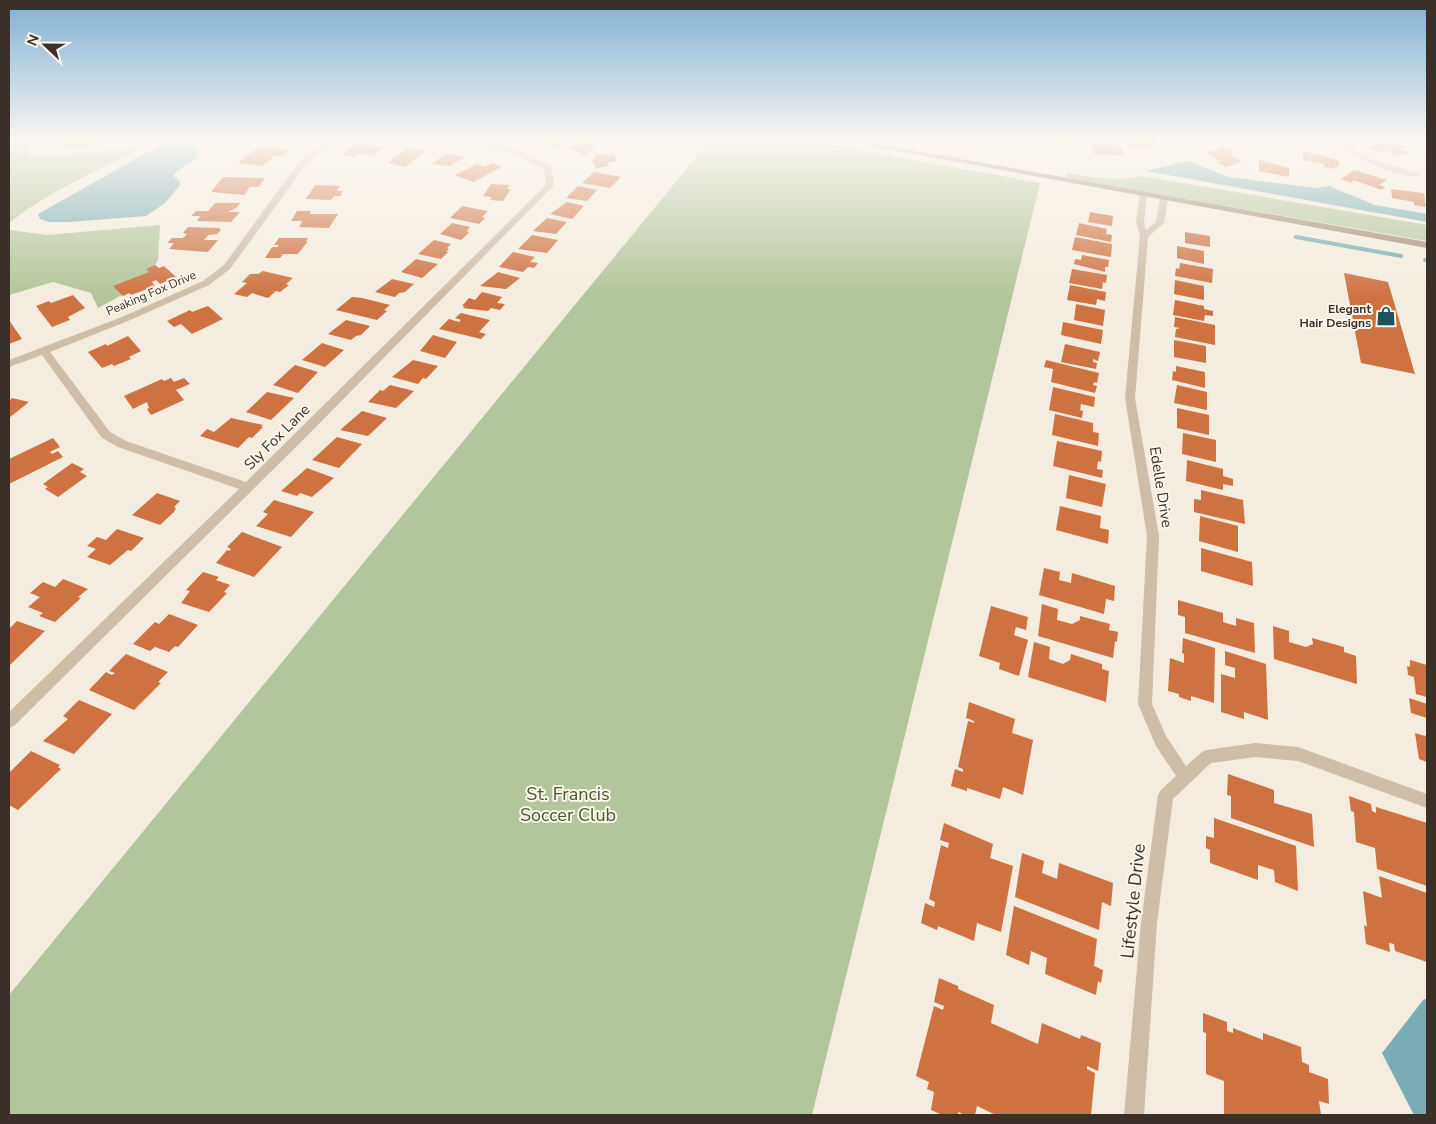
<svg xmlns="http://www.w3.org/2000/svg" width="1436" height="1124" font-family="'Nunito Sans',sans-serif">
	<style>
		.green { fill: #b3c59c }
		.water { fill: #7aacb4 }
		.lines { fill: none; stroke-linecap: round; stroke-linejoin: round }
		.stream { stroke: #7aacb4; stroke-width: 4 }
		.building { fill: #ce7242 }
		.street { fill: #cebda8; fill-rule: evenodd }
		.secondary { fill: #a28c79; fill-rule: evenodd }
		.labels { text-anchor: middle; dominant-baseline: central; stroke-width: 4; stroke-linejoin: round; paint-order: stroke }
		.far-street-label { font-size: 12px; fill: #3a3029; stroke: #fbf5eb }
		.far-poi-label { font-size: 12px; font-weight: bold; fill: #3a3029; stroke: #fbf5eb; text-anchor: end }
		.street-label { font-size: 15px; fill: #3a3029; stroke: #fbf5eb }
		.near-park-label { font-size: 18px; fill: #445a2b; stroke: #fbf5eb }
		.near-street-label { font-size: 18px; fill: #3a3029; stroke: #fbf5eb }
	</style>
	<rect width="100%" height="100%" fill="#f4ecde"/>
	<!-- green -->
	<path class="green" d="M9 139H38L27 155 75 154 145 147C99 170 49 191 9 223Z
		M711 139H798L1040 183 812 1115H9V995Z
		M1067 173C1092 177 1118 182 1143 176L1427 225V241L1066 178Z
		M160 225 158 260 146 282 98 308 91 293 53 282 9 295V230L47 235Z"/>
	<!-- water -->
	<path class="water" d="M171 139H187L199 154C193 165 180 165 173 176L180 181V185L165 203 146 216 69 222H49L40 219 38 214Z
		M1188 161 1229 177 1316 188 1329 186 1375 205 1427 214V222L1146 171Z
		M1424 999 1427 1000V1115H1414L1382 1053Z"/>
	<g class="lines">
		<!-- stream -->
		<path class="stream" d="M1296 237 1401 256
			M1425 260H1427"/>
	</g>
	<!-- building -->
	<path class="building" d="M65 139 91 140 104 139 86 149 53 145Z
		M363 139H377L370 145 384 147 372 156 359 153 354 157 342 154Z
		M544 139H568L559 148 540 143Z
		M1048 139H1073L1077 142 1059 146Z
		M1128 139H1160L1149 148 1139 146 1136 149 1126 146 1130 143 1126 141Z
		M577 140 585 141 598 145 584 155 567 147Z
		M1389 142 1393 144 1399 143 1407 148 1400 149 1409 153 1395 156 1386 150 1378 152 1367 146Z
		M1090 143 1120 146 1125 156 1094 154Z
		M259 146 291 150 283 156H275L262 166 238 163Z
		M1223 147 1235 152 1229 155 1242 161 1226 167 1216 162 1221 161 1205 153Z
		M407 148 427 150 405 167 388 163 393 160H390Z
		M1303 151 1339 160V167L1335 166V169L1324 167V164L1303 160Z
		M614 153 617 161 607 163 609 166 597 168 594 165 592 160 595 158 594 155Z
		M445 154 453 155 465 157 450 166 432 164Z
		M1259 160 1289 168V177L1259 171Z
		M493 163 502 167 473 182 455 175 477 164 485 167Z
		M1354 170 1387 180 1379 185 1385 187 1381 190 1354 180 1351 183 1341 179Z
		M594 172 621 177 610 188 582 183Z
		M223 177 265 178 259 187H250L244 195 211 192Z
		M491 184 509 185 507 189H510L509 192 503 201 490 200 492 197 483 196Z
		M315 185 340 186 337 191H343L340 196H334L331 200 306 199Z
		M578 186 597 190 587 201 566 198Z
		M1391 189 1424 193 1426 207 1414 205V202L1392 198Z
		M567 202 584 206 572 219 550 214Z
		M215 203H240L236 208 228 212H240L231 222 197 221 200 216H191L196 211H208Z
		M462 206 488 211 482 217 485 218 479 224 450 218Z
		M297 211H311L310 214H338L329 228 299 227 302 221H291Z
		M1090 212 1113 216 1112 226 1088 222Z
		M547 218 567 222 556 234 533 231Z
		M452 223 470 227 467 231 469 233 461 240 440 234Z
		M1079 223 1107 229 1106 234 1112 235 1111 242 1076 235Z
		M188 227 219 228 221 230 217 234 208 235 204 240H218L208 252 169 249 174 243H167L172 238H183L187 234 183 233Z
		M1185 232 1210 236V247L1185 243Z
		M532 235 558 240 547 253 518 249Z
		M1075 237 1112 244 1111 257 1072 250Z
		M279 238H308L306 241H308L298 254H283L280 258H265L272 247H277L279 245H274Z
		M434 240 451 244 447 248 449 249 446 252H448L441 259 418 254Z
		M1177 246 1204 251V264L1177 258Z
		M513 252 535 257 530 262 538 263 534 268 528 267 523 272 499 267Z
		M1082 255 1109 260 1108 267H1105V272L1074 264 1075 259 1081 260Z
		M416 259 438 264 422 278 401 272Z
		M1180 263 1213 269 1212 283 1175 276 1176 268 1179 269Z
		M155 265 159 268 164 266 176 277 160 284 156 280 152 282 155 286 131 295 129 293 123 296 113 286 149 272 146 269Z
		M1072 269 1107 275 1106 283 1103 282 1102 289 1069 283Z
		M263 271 293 278 286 284 289 285 280 292 276 291 268 298 252 293 247 297 234 294 247 283 242 282 250 274H258Z
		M498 272 520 278 506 289 480 286Z
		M1344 273 1388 282 1415 374 1361 363Z
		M392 279 414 284 405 292 399 293 395 297 375 292Z
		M1175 280 1204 286V300L1174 294Z
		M1070 285 1106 292 1105 301 1097 299 1096 305 1067 300Z
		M482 292 502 297 497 303 505 304 500 310 491 308 488 311 463 308 465 306H462L469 298 475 300Z
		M73 295 85 308 68 317 70 320 52 327 36 306 49 301 51 303Z
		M352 297 362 298 390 305 384 310 387 311 377 320 336 310Z
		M1175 300 1204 306V309L1213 311V316L1205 315 1204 321 1173 315Z
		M1076 304 1105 310 1103 326 1074 320Z
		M208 306 223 319 192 334 181 324 174 327 167 321 190 310 192 312Z
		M461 313 490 320 479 332 486 334 481 339 439 329 449 319 459 322 461 320 455 318Z
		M1175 317 1215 325V345L1175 337 1176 329 1180 328 1174 327Z
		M9 320 22 339 9 344Z
		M346 320 370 326 361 335 356 336 351 340 328 334Z
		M1063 322 1103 330 1101 344 1061 335Z
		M433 335 457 342 445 358 420 351Z
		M128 336 141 351 129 357 131 359 114 366 112 364 102 368 88 352 106 344 107 346Z
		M1174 340 1206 346V363L1174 357Z
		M322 343 344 350 325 367 302 360Z
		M1065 344 1100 352 1098 361 1093 359V362L1097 363 1096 369 1061 362Z
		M413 360 438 366 426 379 423 378 418 384 392 377Z
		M1046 360 1099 373 1097 383 1094 382 1093 385 1097 386 1095 393 1051 382 1053 369 1044 367Z
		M295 365 318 372 298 393 273 385Z
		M1176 366 1205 372V388L1172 380 1173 371 1176 372Z
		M171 378 174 382 184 378 190 384 176 390 184 400 151 415 147 409 149 408 147 402 133 409 124 396 162 379 164 381Z
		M390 385 414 391 396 408 368 402 380 390 383 391Z
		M1177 385 1207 392V410L1174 403Z
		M1053 387 1095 397 1094 407 1081 404 1080 410 1083 411 1082 418 1049 410Z
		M267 392 294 398 271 420 246 412Z
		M12 398 29 402 9 418V401Z
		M1177 408 1209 415V435L1177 428Z
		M362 411 387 418 368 436 340 430Z
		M1055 414 1093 423V432L1099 433 1098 446 1052 435Z
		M231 418 263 425 261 427H263L252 438 249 437 238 448 200 436 207 429 214 432Z
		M1183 433 1216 440V462L1182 454Z
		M337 437 362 444 339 468 312 460Z
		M53 438 60 447 50 452 52 454 58 451 63 457 9 484V459Z
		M1057 441 1102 451 1101 462 1098 461 1097 469 1103 470 1102 478 1053 466Z
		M1187 460 1223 469V476L1233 479V486L1223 484V490L1186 481Z
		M72 463 84 469 80 472 87 476 58 497 45 489 48 487 43 484Z
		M307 468 334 478 312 497 300 493 297 496 281 491Z
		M1069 475 1106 484 1102 507 1066 498Z
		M1201 490 1243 500 1245 524 1194 512V499L1201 500Z
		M157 493 180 501 174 507 176 508 174 512 160 525 132 515Z
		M274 500 314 512 291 537 256 526 268 514 263 512Z
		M1060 506 1101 516 1100 528 1109 530 1108 544 1056 530Z
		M1200 516 1238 526V552L1199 541Z
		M117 529 144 538 131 551 128 550 110 565 87 557 96 549 87 546 97 537 106 540Z
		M242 532 282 547 254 577 216 563 227 550 229 551 231 549 227 547Z
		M1201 548 1252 562 1253 586 1201 571Z
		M1044 568 1060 572 1059 580 1071 583 1072 573 1115 586 1114 601 1106 599 1104 614 1039 595Z
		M203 572 219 577 216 580 230 585 224 592 227 593 209 612 181 603 190 591 186 590Z
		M63 579 88 589 78 597 81 598 55 622 39 616 43 613 28 607 40 597 30 593 43 582 55 587Z
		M1178 600 1223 613V622L1236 626V618L1254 623 1255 653 1185 633V617L1178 615Z
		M1042 604 1058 609 1057 620 1072 624 1080 620V616L1110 624 1109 630 1118 632 1117 642 1115 641 1113 658 1038 636Z
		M991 606 1028 617 1026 630 1016 627 1014 635 1028 640 1019 676 999 669 1000 663 979 656Z
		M169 614 198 625 178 647 175 646 169 652 155 647 150 651 133 644 155 622 159 624Z
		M17 621 45 631 9 666V629Z
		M1273 626 1289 631V642L1306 647 1313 644 1312 638 1344 647V652L1356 656 1357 684 1274 659Z
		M1183 638 1215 648 1214 703 1191 696V701L1179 697V694L1168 691 1170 658 1184 663V654L1182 653Z
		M1034 642 1050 647 1049 659 1063 664 1070 660 1071 654 1102 664V669L1109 671 1106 702 1028 677Z
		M1225 651 1266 664 1268 720 1244 712V719L1221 712V674L1235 678V668L1225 665Z
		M126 654 168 672 158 682 161 683 134 710 89 690 106 672 112 675 115 673 109 671Z
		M1410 660 1427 665V697L1416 694 1414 677 1408 675 1407 666 1410 667Z
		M1409 698 1427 704V718L1411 713Z
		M79 700 112 714 74 754 43 741 68 719 63 716Z
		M969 702 1015 719 1012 733 1033 740 1023 795 1003 787 1000 799 967 788V791L951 786 955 769 963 772V769L958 767 968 721 974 723V721L966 718Z
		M1415 733 1425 736 1427 734V762L1419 759Z
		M31 751 60 765 58 767 61 769 18 810 9 805V773Z
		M1228 774 1274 790V803L1312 814 1314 847 1231 818V796L1227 795Z
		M1349 796 1371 804 1372 811 1376 813V807L1427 823V886L1377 869 1375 848 1356 842 1354 812 1351 811Z
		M1214 818 1296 846 1298 891 1275 882 1274 870 1258 865V880L1210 863V850L1206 848V836L1214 838Z
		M944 823 993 844 990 858 1013 866 1001 932 977 923 974 941 938 926 937 930 921 923 925 903 934 907 935 902 929 899 941 845 948 848 949 843 940 840Z
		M1022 853 1044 861 1042 873 1057 879 1059 863 1113 883 1111 906 1102 902 1099 930 1015 897Z
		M1379 876 1427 893V962L1395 951 1394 944 1389 943 1390 952 1366 944 1364 925 1367 927 1363 891 1382 898Z
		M1014 906 1097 939 1094 966 1103 970 1101 983 1098 981 1096 995 1045 974 1047 958 1031 951 1029 965 1006 955Z
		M939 978 958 986V989L994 1005 991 1023 1038 1044 1042 1023 1080 1039 1081 1035 1101 1043 1098 1071 1087 1066V1069L1095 1073 1091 1115H996L977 1106 975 1115H965L958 1112V1115H942L931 1110 934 1092 927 1089 929 1082 916 1076 934 1006 943 1010 944 1006 934 1002Z
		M1203 1013 1227 1022V1031L1233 1033V1028L1263 1040V1033L1301 1047 1302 1062 1309 1065V1072L1328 1079 1329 1104 1319 1101 1321 1115H1224V1081L1206 1074V1033L1203 1032Z"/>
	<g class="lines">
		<!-- street -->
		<path class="street" d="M330 139H338L308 162 230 269 209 285 128 321 50 352 110 432 126 441 246 482 546 185 544 169 512 154 449 139C483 139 521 148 551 166L554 185 306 437 14 726 9 728V712L239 489 118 447 102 438 42 355 9 367V360L122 317 203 281 224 265 302 158Z
			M1269 139H1289L1260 145 1256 143Z
			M1331 139H1339L1355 151 1376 161 1422 174C1406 185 1344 153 1331 139Z
			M1140 192 1147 194 1144 222 1146 230 1156 222 1160 198 1164 196 1168 198 1164 223 1148 237 1135 398 1159 536 1152 704 1166 736 1186 766 1202 752 1207 750 1255 743 1298 747 1427 794V808L1298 761 1255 757 1211 763 1173 799 1157 923 1144 1115H1124L1141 923 1158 795 1161 790 1176 776 1156 746 1138 704 1147 536 1125 398 1140 236 1136 222Z"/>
		<!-- secondary -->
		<path class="secondary" d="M832 139H849L1427 242V248Z"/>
	</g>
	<!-- sky -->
	<linearGradient id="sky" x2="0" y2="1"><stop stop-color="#7cb1d3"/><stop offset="0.47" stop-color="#faf6f0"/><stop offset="1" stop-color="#faf6f0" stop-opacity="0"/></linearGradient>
	<rect width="1436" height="297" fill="url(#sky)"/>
	<!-- icons -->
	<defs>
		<symbol id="shop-bare" viewBox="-9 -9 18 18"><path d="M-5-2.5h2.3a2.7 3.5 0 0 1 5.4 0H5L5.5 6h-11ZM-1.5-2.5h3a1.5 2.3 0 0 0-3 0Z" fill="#1b545f" stroke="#fbf5eb" stroke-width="2.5" paint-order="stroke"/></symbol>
	</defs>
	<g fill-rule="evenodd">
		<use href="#shop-bare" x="1372" y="302" width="28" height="28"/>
	</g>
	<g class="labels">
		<!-- far-street labels -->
		<g class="far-street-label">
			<text transform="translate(151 293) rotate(-23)">Peaking Fox Drive</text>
		</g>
		<!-- far-poi labels -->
		<g class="far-poi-label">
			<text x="1371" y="309">Elegant<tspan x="1371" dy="14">Hair Designs</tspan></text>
		</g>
		<!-- street labels -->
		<g class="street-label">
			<text transform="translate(277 437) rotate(-45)">Sly Fox Lane</text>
			<text transform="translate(1161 487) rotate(81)">Edelle Drive</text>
		</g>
		<!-- near-park labels -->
		<g class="near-park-label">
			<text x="568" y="794">St. Francis<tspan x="568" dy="21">Soccer Club</tspan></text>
		</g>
		<!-- near-street labels -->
		<g class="near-street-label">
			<text transform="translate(1133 901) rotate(-84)">Lifestyle Drive</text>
		</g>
	</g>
	<!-- border -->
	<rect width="1436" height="1124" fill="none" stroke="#3a3029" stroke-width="20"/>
	<!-- north arrow -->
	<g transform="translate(45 45) rotate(292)" stroke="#fbf5eb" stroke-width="4" paint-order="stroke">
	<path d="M0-4L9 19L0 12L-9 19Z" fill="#3a3029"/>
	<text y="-8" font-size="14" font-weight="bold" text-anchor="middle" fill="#3a3029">N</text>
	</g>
</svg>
